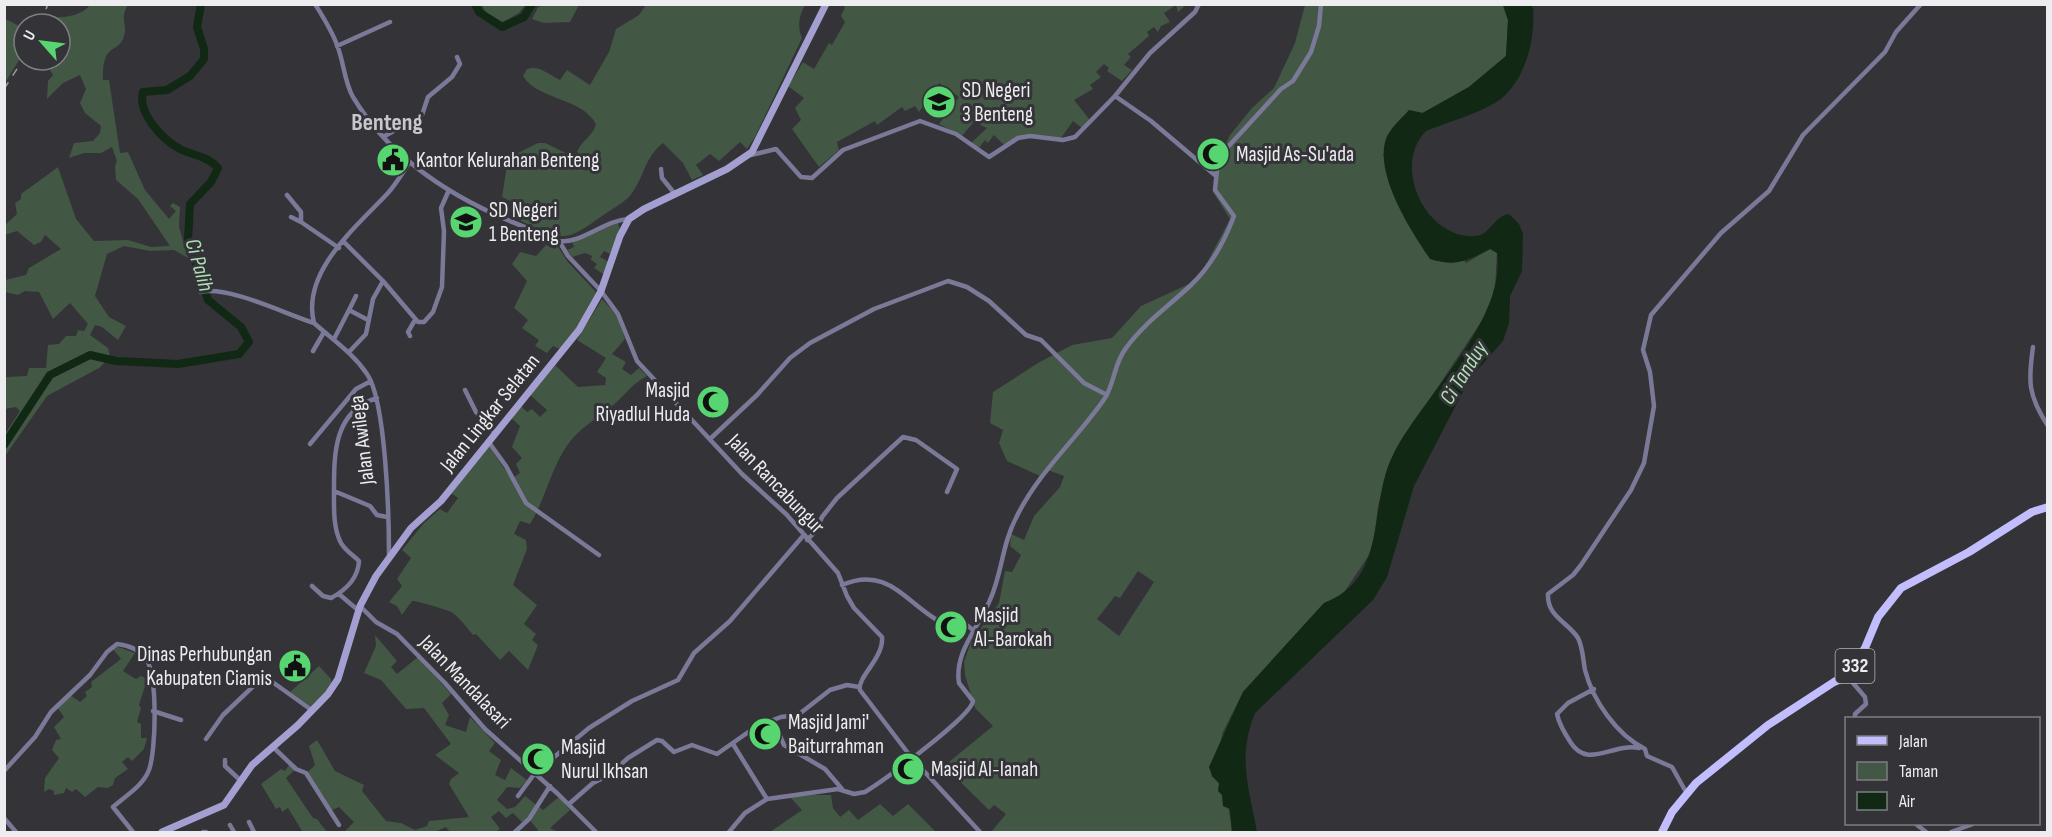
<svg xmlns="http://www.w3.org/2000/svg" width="2052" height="837" font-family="'Sofia Sans Condensed',sans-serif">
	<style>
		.green { fill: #425744; fill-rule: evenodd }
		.water { fill: #112814 }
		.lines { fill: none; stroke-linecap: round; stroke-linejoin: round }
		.river { stroke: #112814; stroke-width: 8 }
		.street { stroke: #7b7998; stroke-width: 4.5 }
		.secondary { stroke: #a39fd1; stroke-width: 7 }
		.primary { stroke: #c2bdfd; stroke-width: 8 }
		.rail { stroke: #9b9b9f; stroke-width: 1.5; stroke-dasharray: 8 8; stroke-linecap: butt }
		.labels { text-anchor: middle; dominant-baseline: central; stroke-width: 6; stroke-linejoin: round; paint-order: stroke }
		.shield { fill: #333338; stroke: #b5b5b9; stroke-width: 1.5 }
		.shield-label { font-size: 20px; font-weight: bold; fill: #ededf0 }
		.poi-label { font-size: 21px; fill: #ededf0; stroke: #333338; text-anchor: start }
		.street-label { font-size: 21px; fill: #ededf0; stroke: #333338 }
		.water-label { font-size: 22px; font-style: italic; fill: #b0dfb4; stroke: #333338 }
		.quarter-label { font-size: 24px; font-weight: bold; fill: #c7c7ce; stroke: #333338 }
	</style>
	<rect width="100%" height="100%" fill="#333338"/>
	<!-- green -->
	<path class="green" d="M90 5H128C119 20 128 24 124 36 119 55 102 40 103 80H109L120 153 128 152 145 190 169 219 176 211 170 206 173 203 180 207 179 227 188 258 174 250 150 251 124 246 107 254 95 296 109 317 126 326 118 340 102 327 95 325 90 335 108 348 110 357 99 368 47 396 5 456V434L20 411 16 407 5 409V379L7 377 27 376 29 368H46L48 345 59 344 66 336H76L78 330 84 331 88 324 70 303 53 319 39 292 25 291 18 295 5 292V280L26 275 29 268 61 249 45 235 41 242 34 245 17 231 5 235V225L17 214 15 203 21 199V194L58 167 76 219 94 241 128 240 151 247 170 246 138 199 116 180 115 166 117 161 112 147 101 153H84L69 158 74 143 93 141 100 133 101 126 85 113 80 103 86 89 80 75 63 83 47 99 48 81 53 75 44 60H60V24H47L50 17C64 18 81 16 90 5Z
		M482 5H525L519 13 503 22 486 13Z
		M546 5V4L579 5 570 22 544 23 532 19 538 7Z
		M646 5H805C799 16 797 26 802 38L755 137 747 149 740 142 719 161 710 154 696 165 703 175 692 180 683 163 663 143C645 158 646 171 634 190 628 201 615 207 605 214 566 241 567 243 521 221L520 206 502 197 508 158 538 143H545L568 154 586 171 592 163 577 152C581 141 593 136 596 124 581 97 537 100 523 76L527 69C540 65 549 75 560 80L567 70 590 85 609 52 616 29 639 15Z
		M842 5H1186L1178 12 1176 5 1164 13 1170 22 1161 26 1158 32 1154 27 1147 32 1149 36 1128 54 1131 57 1124 65 1132 70 1122 81 1107 71 1109 68 1104 64 1096 72 1101 77 1090 85 1093 89 1074 100 1090 120 1082 128 1073 121 1061 138 1018 136 1004 145 994 135 988 143 985 140 979 148 971 143 987 128 980 125 981 121 976 119 962 136 939 124 959 97 939 83 919 112 915 106 905 111 902 107 877 125 875 121 837 142 839 150 819 167 792 129 801 120 795 108 804 98 788 86 803 62 814 69 829 43 832 45 845 22 841 16 845 7Z
		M1305 5H1503L1508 20 1506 56 1469 87 1422 113 1383 155 1466 263 1490 249 1497 253 1495 289 1487 313 1394 453 1378 506 1373 549 1341 597 1324 603 1243 692 1223 732 1212 776C1227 789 1230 813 1232 832H991L1006 814 994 805 989 810 944 766 993 726 975 708 965 675 964 662 971 642 999 603 1005 571 1012 572 1021 555 1010 546 1011 534 1024 540 1034 516 1060 487 1064 476 1045 469 1040 476 1007 461 999 443 1003 430 990 423 993 392 1038 363 1072 345 1112 338 1141 306 1189 284 1202 272 1230 219 1213 192 1216 165 1230 135 1252 108 1274 88 1295 43ZM1138 571 1154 582 1119 636 1097 619 1115 596 1120 598Z
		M4 18 21 27 24 25V52L5 83Z
		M618 223 620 230 610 254 604 251 600 257 609 262 603 274 594 268 597 264 591 260 592 256 585 253 572 257 567 250 574 247 572 242Z
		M546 245 555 249 557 245 567 261 596 292 576 329 560 349 553 346 547 353 535 346 539 340 522 328 528 320 514 308 527 281 512 264 520 252 536 256Z
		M602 299 618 316 625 339 612 354 626 362 622 369 631 375 639 368 647 376C631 384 625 396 612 406 599 417 585 425 573 438 552 462 547 497 530 524L520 521 514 534 526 540 527 549 513 585 537 605 524 624 536 634 532 640 538 645 528 670 509 651 500 660 476 634 473 635C467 628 457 614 449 611 444 609 415 600 412 601L402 615 397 606 389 602 402 586 397 579 411 558 402 550 424 523 440 509 447 513 458 498 451 493 488 444 511 479 520 473 516 464 522 458 512 447 520 426 510 417 520 405 527 412 532 409 540 417 547 410 529 394 555 365 578 387 605 385 606 378 597 372 606 358 577 340Z
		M375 635 397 661 391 667 397 674 418 657 451 694 442 703 449 715 445 725 466 732 470 717 495 743 489 751 501 760 495 775 505 780 511 768 527 780 520 788 507 787 497 800 507 809 515 807 525 796 543 810 559 797 570 810 550 828 558 832H537L538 830 528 818 523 823 513 813 506 818 499 811 491 817 500 829 496 832H450L446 827 435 832H344L354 822 339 807 332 810 307 773 315 765 309 746 317 740 335 771 364 785 362 791 386 821 401 823 415 830 427 826 429 821 469 817 449 784 451 779 459 773 435 755 451 744 424 708 406 709 381 680 364 673 376 646Z
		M115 646 135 653 123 671 136 679 141 676 150 680V687L145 686 139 705 141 708 137 722 141 724V738H147L144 749 132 761 128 757 122 762 128 769 115 778 113 785 108 788 98 787 85 797 76 789 72 792 66 788 64 793 54 795V791L49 789 44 792 45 778 59 758 52 750 56 740 61 739 54 727 64 717 57 707 70 695 80 702 87 696 85 692 92 687 91 682 121 659 112 648Z
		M319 666 331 679 332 685 313 708 290 692Z
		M289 765 295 770 286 778 313 818 317 819 327 832H300L302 831 288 808 282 812 280 807 276 809 261 784 281 769 285 771Z
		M814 795H831L833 808 840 817 849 810 858 820 880 804 893 816 908 804 935 831 770 832 802 810 790 797Z"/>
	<!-- water -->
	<path class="water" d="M1503 5H1530L1533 8C1536 39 1524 86 1495 103 1474 115 1448 122 1426 131 1391 166 1426 240 1476 236 1490 235 1494 216 1509 214L1519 224 1523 234 1522 271 1510 296 1509 323 1503 341 1470 378 1414 486 1387 577 1373 600 1255 713C1237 758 1249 787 1257 832H1232L1230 809 1223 806 1222 795 1218 791 1219 783 1212 776 1209 767 1243 692 1324 603C1390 578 1367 503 1394 453 1424 395 1506 321 1497 253L1490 249C1466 261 1457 267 1430 259 1411 231 1374 174 1386 139 1389 129 1402 118 1409 110L1423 113 1469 87 1506 56 1508 20Z"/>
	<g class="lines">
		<!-- river -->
		<path class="river" d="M475 4 479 12 502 27 524 17 532 4
			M4 445 50 375 90 355 116 361 178 364 239 354 249 342 241 327 208 300 188 240 190 204 211 182 218 168C208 156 194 156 180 149 163 140 137 113 143 92L167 90 190 76 204 59V49L197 27 201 4"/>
		<!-- street -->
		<path class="street" d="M315 4C323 17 332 31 337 45 344 62 344 81 353 97 392 162 461 203 530 229 539 232 550 239 560 241 581 244 605 220 629 219
			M337 46 390 22
			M1115 96 1150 53 1195 12 1199 4
			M383 137 422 115 428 97 452 77 460 64 457 57
			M751 155 776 149 801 177 812 178 843 150 920 121 956 134 989 157 1018 138 1030 136 1063 140 1075 137 1115 96 1151 121 1216 176
			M661 169 662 178 675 194
			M287 195 301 212V222L339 248
			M291 217 301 222
			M559 241 568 256 601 291 618 314 637 361 742 474 786 514 838 573 847 596 854 608 882 637C884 658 857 677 860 690L911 757 980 832
			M344 242 383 281 373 299 366 334 349 352
			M383 281 418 322H424L433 312 442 287 444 231 441 208 449 190
			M200 292C228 285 285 314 314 323
			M349 310 356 296
			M410 336 408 332 415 320
			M334 339 349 310 368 320
			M2033 347C2028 382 2028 395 2048 426
			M313 351 324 332
			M465 390 476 412 494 432
			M710 439 757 395 790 358 810 343 874 309 948 281 967 287 989 301 1026 335 1041 340 1084 383 1107 395
			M488 441 506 466 526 503 599 555
			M310 444 356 389 371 381
			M334 491 370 506 377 515 387 517
			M807 540 816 531 822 517 837 498 903 437 916 440 957 469 947 492
			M389 555C389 517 386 401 367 374 353 353 333 340 314 323 301 272 356 227 388 193 396 184 402 174 409 163
			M842 585C886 566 903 599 937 620L950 612 973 630
			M312 586 323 596 331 598C346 590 358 579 359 561 353 555 343 549 340 541 333 526 334 507 334 490 334 453 334 411 377 398
			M339 594 359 611
			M360 606 376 622 397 634 445 683 485 729 558 794 596 832
			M1847 676 1865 697 1866 704 1855 714V718
			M1594 689 1568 703 1557 714C1559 724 1565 734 1571 743 1588 769 1612 743 1639 748
			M153 711 181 720
			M773 720 784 745 825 769 842 789
			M206 739 223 715 264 676 313 711
			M733 744 767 799
			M273 747 296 769 306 773 339 825
			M225 760V766L241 781
			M4 771 35 737 51 712 90 675 107 652 117 644C128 645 139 650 146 659 158 676 156 751 149 770 143 786 125 796 113 807L133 832
			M1686 792 1672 767 1647 756 1645 749C1617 735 1593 701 1585 670 1583 660 1583 648 1578 638 1568 622 1547 617 1548 594L1573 575 1581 565 1631 490 1644 463 1654 406 1650 372 1643 350 1651 315 1721 233 1769 191 1803 135 1885 52 1896 32 1921 4
			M518 796 535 773 589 728 632 701 678 680 694 653 730 621 803 536
			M569 804 593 783 609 775 628 758 657 740 662 741 674 752 692 745 717 754 757 726 781 717 798 715 830 690 847 685 859 687
			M4 818 16 832
			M249 822 254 832
			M1916 824 1926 832
			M230 825 234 832
			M203 832H206
			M515 832 529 819 550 786
			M729 832 745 813 767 799 838 789 854 794 865 792C883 781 972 716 973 701L959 683C954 652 979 627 990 600 1002 574 1002 544 1016 518 1038 472 1077 439 1105 398 1115 382 1114 363 1126 348 1144 323 1169 306 1191 285 1210 267 1225 240 1234 216L1215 190 1217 170 1226 149 1281 89 1293 81 1311 52 1319 26 1321 4
			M1951 832 1973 824"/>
		<!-- secondary -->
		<path class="secondary" d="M162 832 224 805 252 765 298 725 328 694 338 679 360 606 376 576 411 528 441 501 579 330 601 291 620 236 629 219 644 209 727 169 752 152 826 4"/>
		<!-- primary -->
		<path class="primary" d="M1662 832 1672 812 1696 783 1768 725 1834 682 1847 676 1865 648 1878 617 1901 588 1969 552 2032 512 2048 507"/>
		<!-- rail -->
		<path class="rail" d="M40 24 48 4
			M4 89 24 58"/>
	</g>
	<!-- icons -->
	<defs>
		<symbol id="school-disc" viewBox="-11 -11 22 22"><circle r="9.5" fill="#57d570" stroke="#333338"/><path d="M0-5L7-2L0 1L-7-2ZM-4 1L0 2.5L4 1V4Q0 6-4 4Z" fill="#111"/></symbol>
		<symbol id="mosque-disc" viewBox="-11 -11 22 22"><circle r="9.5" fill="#57d570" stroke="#333338"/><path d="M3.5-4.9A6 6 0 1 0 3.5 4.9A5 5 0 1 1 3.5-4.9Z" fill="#111"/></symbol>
		<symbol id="civic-disc" viewBox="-11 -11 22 22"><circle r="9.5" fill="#57d570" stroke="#333338"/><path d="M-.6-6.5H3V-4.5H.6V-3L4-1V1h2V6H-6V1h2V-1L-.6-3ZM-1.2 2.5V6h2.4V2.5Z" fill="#111"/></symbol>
	</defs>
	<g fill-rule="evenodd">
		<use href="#school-disc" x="920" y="83" width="38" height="38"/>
		<use href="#mosque-disc" x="1194" y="135" width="38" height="38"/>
		<use href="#civic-disc" x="374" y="141" width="38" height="38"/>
		<use href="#school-disc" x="447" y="203" width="38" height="38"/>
		<use href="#mosque-disc" x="694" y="383" width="38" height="38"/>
		<use href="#mosque-disc" x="932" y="608" width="38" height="38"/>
		<use href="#civic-disc" x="276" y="647" width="38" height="38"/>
		<use href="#mosque-disc" x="746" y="715" width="38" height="38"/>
		<use href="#mosque-disc" x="519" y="740" width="38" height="38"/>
		<use href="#mosque-disc" x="889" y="750" width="38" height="38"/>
	</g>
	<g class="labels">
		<!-- shield labels -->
		<rect class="shield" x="1835.5" y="649" width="39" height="34" rx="4.5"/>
		<g class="shield-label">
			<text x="1855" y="666">332</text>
		</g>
		<!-- poi labels -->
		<g class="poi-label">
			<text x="962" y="90">SD Negeri<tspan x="962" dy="24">3 Benteng</tspan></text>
			<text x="1236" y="154">Masjid As-Su'ada</text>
			<text x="416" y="160">Kantor Kelurahan Benteng</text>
			<text x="489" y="210">SD Negeri<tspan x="489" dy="24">1 Benteng</tspan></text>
			<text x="690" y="390" text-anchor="end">Masjid<tspan x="690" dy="24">Riyadlul Huda</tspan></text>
			<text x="974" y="615">Masjid<tspan x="974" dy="24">Al-Barokah</tspan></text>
			<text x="272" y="654" text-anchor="end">Dinas Perhubungan<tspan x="272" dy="24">Kabupaten Ciamis</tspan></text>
			<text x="788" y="722">Masjid Jami'<tspan x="788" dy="24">Baiturrahman</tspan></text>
			<text x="561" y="747">Masjid<tspan x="561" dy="24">Nurul Ikhsan</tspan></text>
			<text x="931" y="769">Masjid Al-Ianah</text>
		</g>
		<!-- street labels -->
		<g class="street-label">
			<text transform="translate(490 413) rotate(-51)">Jalan Lingkar Selatan</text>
			<text transform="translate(362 440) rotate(-97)">Jalan Awilega</text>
			<text transform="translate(776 484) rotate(46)">Jalan Rancabungur</text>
			<text transform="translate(465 682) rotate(46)">Jalan Mandalasari</text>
		</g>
		<!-- water labels -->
		<g class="water-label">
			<text transform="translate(199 265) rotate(74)">Ci Palih</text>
			<text transform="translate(1464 373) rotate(-58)">Ci Tanduy</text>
		</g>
		<!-- quarter labels -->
		<g class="quarter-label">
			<text x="387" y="122">Benteng</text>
		</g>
	</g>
	<!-- border -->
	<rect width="2052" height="837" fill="none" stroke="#ededf0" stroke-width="12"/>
	<!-- legend -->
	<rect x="1845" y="717" width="195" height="108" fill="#333338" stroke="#7d7d82" stroke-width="1.5"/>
	<rect x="1857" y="736" width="30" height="9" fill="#c2bdfd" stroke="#7d7d82" stroke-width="1.5"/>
	<text x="1899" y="747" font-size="18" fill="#ededf0">Jalan</text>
	<rect x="1857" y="762" width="30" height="18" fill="#425744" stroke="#7d7d82" stroke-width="1.5"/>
	<text x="1899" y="777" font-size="18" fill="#ededf0">Taman</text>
	<rect x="1857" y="792" width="30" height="18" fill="#112814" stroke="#7d7d82" stroke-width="1.5"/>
	<text x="1899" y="807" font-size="18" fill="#ededf0">Air</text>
	<!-- north arrow -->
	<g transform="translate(42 42) rotate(298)"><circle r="28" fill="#333338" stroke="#7d7d82" stroke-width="1.5"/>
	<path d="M0-4.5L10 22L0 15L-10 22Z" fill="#57d570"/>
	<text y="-9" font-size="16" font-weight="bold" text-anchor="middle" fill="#ededf0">U</text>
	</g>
</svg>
